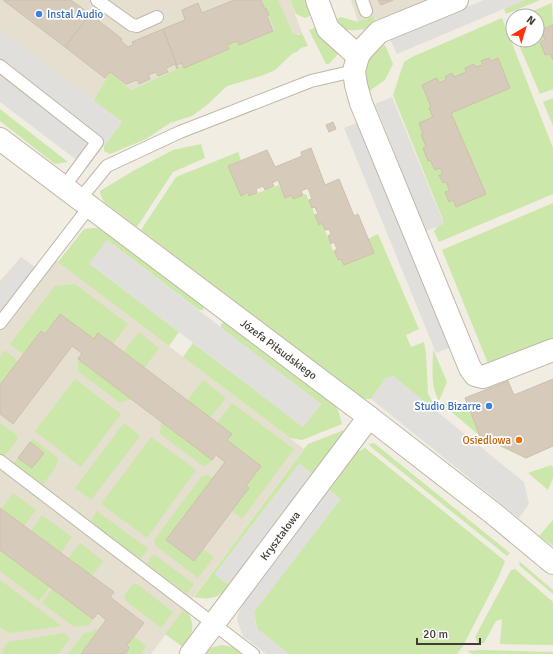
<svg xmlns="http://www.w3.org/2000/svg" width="553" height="654" font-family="Signika,sans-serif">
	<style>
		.residential { fill: #e5dfd0 }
		.green { fill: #cbe7a9 }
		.parking { fill: #e1dfdb }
		.building { fill: #d6cbba; stroke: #cec0aa }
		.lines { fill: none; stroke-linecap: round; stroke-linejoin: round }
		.service-casing { stroke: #c0b7a7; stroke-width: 14 }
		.minor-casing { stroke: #c0b7a7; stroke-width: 24 }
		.service { stroke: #fff; stroke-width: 12 }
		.minor { stroke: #fff; stroke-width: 22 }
		.shop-dot { fill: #3f7fe0; stroke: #fff; stroke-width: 1.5 }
		.food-dot { fill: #e8710a; stroke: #fff; stroke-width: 1.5 }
		.labels { text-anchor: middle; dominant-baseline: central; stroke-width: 3.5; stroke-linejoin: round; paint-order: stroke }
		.shop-label { font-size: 11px; fill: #366cbe; stroke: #fff; text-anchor: start }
		.street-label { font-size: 11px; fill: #433c32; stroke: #fff }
		.food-label { font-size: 11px; fill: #c56008; stroke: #fff; text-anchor: end }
	</style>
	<rect width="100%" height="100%" fill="#f1ede2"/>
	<!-- residential -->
	<path class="residential" d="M0 0H290L302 33 177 69 131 90 110 74 95 98 94 101 0 30Z
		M351 0H432L363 30 358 22Z
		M47 253 304 449 151 654H0V281L21 257 36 268Z"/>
	<!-- green -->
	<path class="green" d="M262 0H278L293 34 298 35 302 33 308 46 301 48 297 52 293 53 275 70 264 75 227 86 207 105 192 116 170 123 146 139 110 154 104 151V146L122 122 94 101 95 98 110 73 131 90 177 69 181 66 180 63 197 62 228 49 226 44 248 34 251 41 275 30Z
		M290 0H306L312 15 305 18 296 14Z
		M525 0H540L506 14 504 9Z
		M552 3 553 25 541 30 545 40 540 42 545 55 550 54 553 60V89L540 94 517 40H537V16H520Z
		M373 16 377 24C363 30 345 36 335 20L341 17 358 22Z
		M502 18 553 148V194L439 242 434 231 443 220 393 95 404 62 412 57Z
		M317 27 339 53 329 64H326L309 30Z
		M383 44 386 47 393 64 385 80 368 92 364 69 368 57 380 45Z
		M553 98V126L543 102Z
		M0 109 68 162 55 164 0 121Z
		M201 144 205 158 173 172 137 227 104 202 101 196 100 191 133 171 173 150Z
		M238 152 241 160 228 166 241 195 248 192 250 196 279 185 285 198 292 195 293 199 306 194 319 224 322 223 337 260 341 259 344 265 373 253 368 239 378 234 419 329 406 335 411 347 424 342 426 353 428 394 435 406 432 408 393 376 385 379 371 399H363L141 230 176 177Z
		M553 203V339L489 366 442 250Z
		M93 228H100L203 305V310H199L107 240 90 264 179 332 169 346 58 262 84 229Z
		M75 284 128 324 113 344 99 333 94 339 45 334 41 331 23 354 10 344 55 286Z
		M223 322 334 405 338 410 342 424 302 440 290 438 183 357 193 343 303 427 321 404 221 328V325Z
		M139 332 159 348 144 368 123 352Z
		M433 349 447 382 439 401C430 386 433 366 433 349Z
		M5 350 18 361 0 385V357Z
		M78 359 131 399 120 403 78 371Z
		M75 379 121 414 81 467 35 431Z
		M203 380 226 398 210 418 187 401Z
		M443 402 469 409 480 436 442 404Z
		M232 403 294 449 242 519 232 511 249 488 246 486 261 466 227 440 232 434 217 423Z
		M161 422 212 460 208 465 203 466 160 434Z
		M0 423 17 435V440L3 458 0 455Z
		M124 423 140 436 91 500 75 488Z
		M344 430 313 474 299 464 215 574 229 585C220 599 209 600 194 597L308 444Z
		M151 437 196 470 147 538 101 504Z
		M33 439 58 458 57 465 42 486 13 464 18 458 33 468 44 453 30 442Z
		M374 443 510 553 507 556 371 447 369 444Z
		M365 448 505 561 499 576 463 646 457 654H289L257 629 254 612 340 499 328 489 354 454Z
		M551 465 553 467V478L548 490 528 473Z
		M208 475 213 478 166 540 194 561 203 549 214 557 198 578 156 546 154 540 202 476Z
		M13 493 36 510 24 526 1 509Z
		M97 511 147 548V551L140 559 90 522Z
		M42 515 72 537 61 553 31 531Z
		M553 520V546L539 536Z
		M80 543 103 561 92 576 68 558Z
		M0 550 50 587 39 601 0 571Z
		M152 555H155L194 584 187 594 147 564Z
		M519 561 553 590V594L520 566Z
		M515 569 553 602V645L500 644 502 619 496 621 484 643H478L475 637 511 570Z
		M0 580 62 626 9 633 0 627Z
		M133 584H137L173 612 161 628 126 601 124 596Z
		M52 589 93 619 89 625 74 627 42 603Z
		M185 608C196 624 194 633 183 647L165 634Z
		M96 628 98 630 81 654H68L84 633 93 632Z
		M64 633 70 638 58 654H3L2 651 8 642Z
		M134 636 146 646 141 654H125L129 648 127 645Z
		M221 645 234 647 243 654H202L211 648Z
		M479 650 553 652V654H472L467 651Z"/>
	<!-- parking -->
	<path class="parking" d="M484 0H525L397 54 390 39Z
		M0 30 122 122 87 168 0 102Z
		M392 97 444 224 426 231 375 104Z
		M359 122 451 347 436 353 344 128Z
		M107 240 321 404 303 427 89 263Z
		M21 257 36 268 0 314V284Z
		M393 376 524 482 529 504 519 518 371 399 385 379Z
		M299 464 313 474 229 585 215 574Z
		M328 489 341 499 254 612 257 629 289 654H266L243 636 237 620 241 604Z"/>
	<!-- building -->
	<path class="building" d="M3 0H71L90 14 65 47Z
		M234 0H261L265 9 266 8 269 15 267 16 273 31 239 45 237 41 227 45 229 49 184 68 182 63 177 65 163 29 185 20 182 10 198 3 202 13Z
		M378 0H393L381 5Z
		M90 14 122 39 121 41 128 47 133 45 132 42 163 29 178 68 177 69 175 64 166 68 168 72 158 76 156 72 148 75 150 79 139 84 137 80 126 84 110 72 105 78 65 47Z
		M553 25V60L550 54 545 55 540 42 545 40 541 30Z
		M489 58 491 61 498 58 510 88 451 113 486 194 456 207 453 200 449 202 445 192 449 191V189L446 182 443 183 439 175 443 174 440 168 435 170 430 160 428 161 423 148 426 146 421 135 423 134 419 123 433 117 429 108 431 107 422 85 437 78 439 83 446 80 445 77 452 73 454 77 466 72 465 68 474 64 476 67 483 65 481 61Z
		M333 122 336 129 329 132 326 125Z
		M311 148 325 185 339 179 354 216 358 214 374 253 344 265 341 259 338 260 334 251 337 249 334 242 331 244 328 236 331 234 329 229 325 230 322 223 319 225 315 215 318 214 315 207 312 208 309 200 312 199 308 188 301 191 303 195 293 199 292 195 285 198 278 180 272 183 274 186 265 190 263 186 256 189 257 193 249 196 248 192 241 196 228 166 267 150 275 167 302 156 301 152Z
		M60 314 94 339 98 333 113 344 232 434 227 440 261 466 246 486 249 488 194 561 166 540 225 462 216 455 212 460 78 359 82 353 72 346 13 424 0 414V385L41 331 45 334Z
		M553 379V446L526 458 480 436 465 398 508 381 514 395Z
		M30 442 44 453 32 468 18 458Z
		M0 508 114 592 110 597 144 623 127 645 129 648 125 654H81L106 620 98 613 93 619 0 550Z"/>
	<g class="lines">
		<defs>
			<path id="service" d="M97 0 132 25 137 26 157 17
				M362 0 366 11
				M0 66 97 142 64 187
				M80 199 107 166 180 132 311 81 354 71
				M0 323 90 206
				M0 461 253 654"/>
			<g id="minor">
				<path d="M317 0 328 29 358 56"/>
				<path d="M457 0 379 32 362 50 358 56 354 71 356 85 361 103 470 368 475 375 483 377 553 350"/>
				<path id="s1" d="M0 139 369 417 494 514 553 563"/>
				<path id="s2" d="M191 654 369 417"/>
			</g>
		</defs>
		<!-- service casing -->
		<use href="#service" class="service-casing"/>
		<!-- minor casing -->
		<use href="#minor" class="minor-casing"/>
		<!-- service -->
		<use href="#service" class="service"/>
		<!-- minor -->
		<use href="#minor" class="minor"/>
	</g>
	<!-- markers -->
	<g class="shop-dot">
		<circle cx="39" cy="14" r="4"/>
		<circle cx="489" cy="406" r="4"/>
	</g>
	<circle class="food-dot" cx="519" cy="440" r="4"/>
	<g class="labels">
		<!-- shop labels -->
		<g class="shop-label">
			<text x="47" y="14">Instal Audio</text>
			<text x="481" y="406" text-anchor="end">Studio Bizarre</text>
		</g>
		<!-- street labels -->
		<g class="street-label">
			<text stroke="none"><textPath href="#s1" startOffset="349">Józefa Piłsudskiego</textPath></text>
			<text stroke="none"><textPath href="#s2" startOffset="148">Kryształowa</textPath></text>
		</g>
		<!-- food labels -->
		<g class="food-label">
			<text x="511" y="440">Osiedlowa</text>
		</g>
	</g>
	<!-- north arrow -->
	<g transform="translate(525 28) rotate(38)"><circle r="19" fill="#ffffff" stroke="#b4b1ad"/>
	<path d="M0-3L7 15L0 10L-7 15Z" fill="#fe310c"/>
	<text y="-6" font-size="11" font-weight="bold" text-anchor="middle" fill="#433c32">N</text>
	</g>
	<!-- scale -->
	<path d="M417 638v6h63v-6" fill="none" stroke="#433c32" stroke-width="2"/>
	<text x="423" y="638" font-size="12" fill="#433c32" stroke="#ffffff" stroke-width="3" paint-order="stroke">20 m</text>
</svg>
